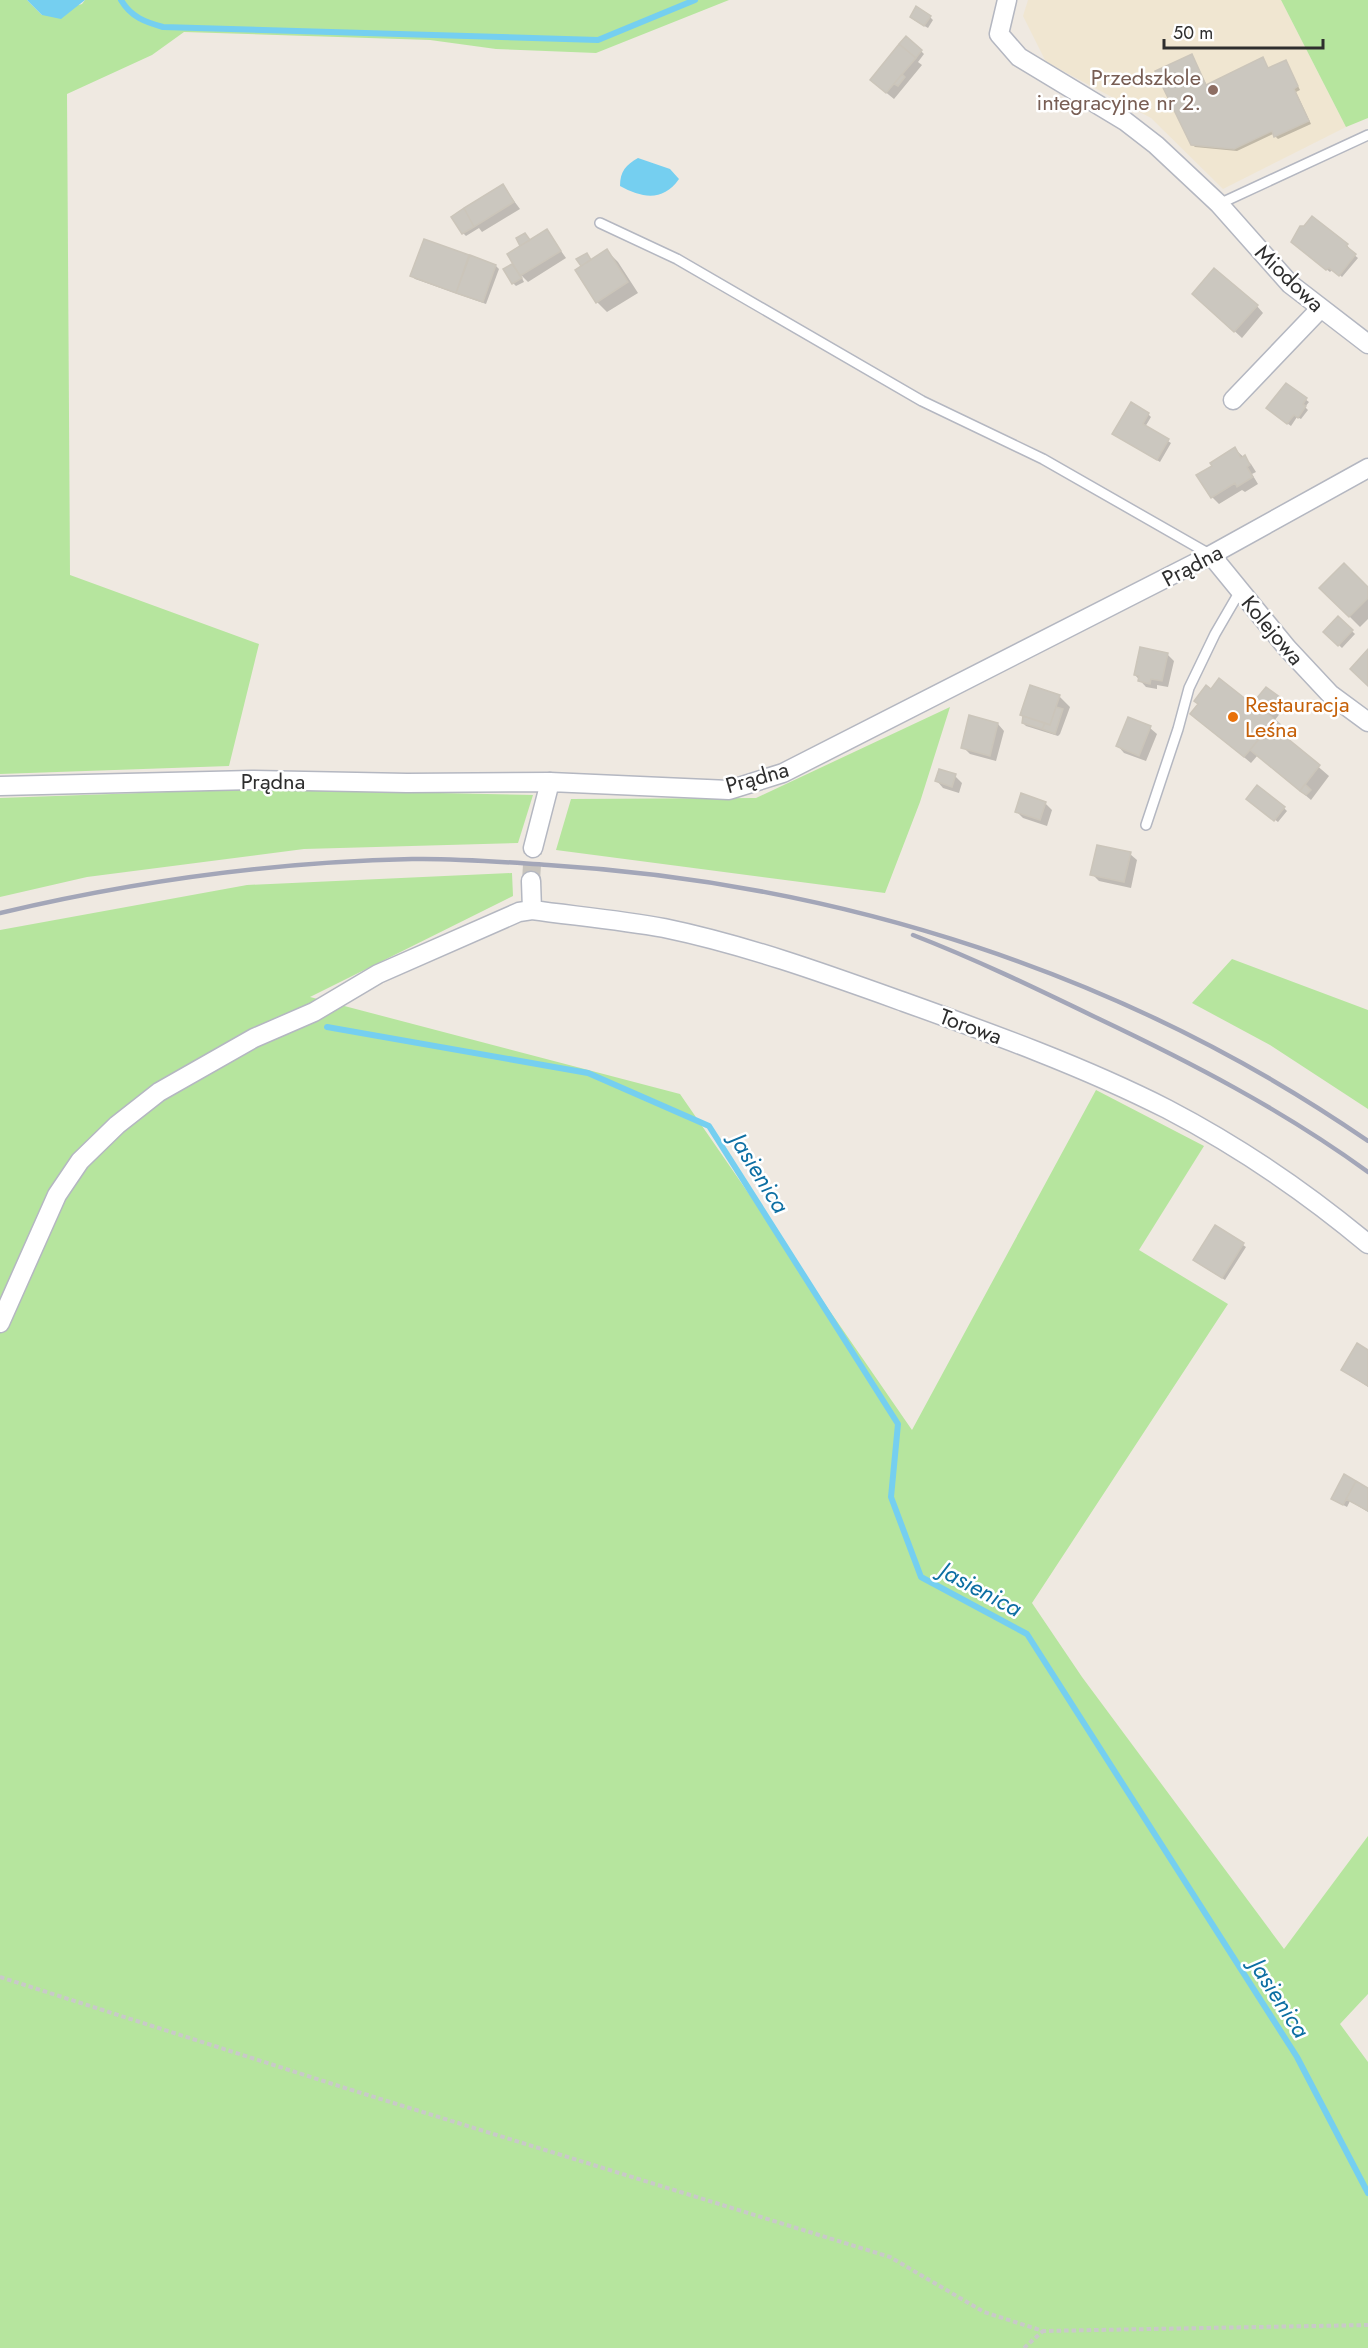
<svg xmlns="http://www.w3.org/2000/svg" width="1368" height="2348" font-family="Jost,sans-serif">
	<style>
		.education { fill: #f0e6d1 }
		.green { fill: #b6e59e }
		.water { fill: #75cff0 }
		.shadow { fill: #0003 }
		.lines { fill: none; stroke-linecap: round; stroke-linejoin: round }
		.stream { stroke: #75cff0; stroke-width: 6 }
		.building { fill: #cbc7bf; stroke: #cbc5ba; stroke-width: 1.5 }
		.street-tunnel { stroke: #c8c4bd; stroke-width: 18; stroke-dasharray: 18 9; stroke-linecap: butt }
		.lane-casing { stroke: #b4b7c1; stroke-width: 12 }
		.street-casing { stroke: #b4b7c1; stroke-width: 21 }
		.path { stroke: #c9c9c9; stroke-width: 4; stroke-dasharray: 4.5 3; stroke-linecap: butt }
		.lane { stroke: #fff; stroke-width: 9 }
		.street { stroke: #fff; stroke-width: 18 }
		.rail { stroke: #a3a6b8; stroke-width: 4.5 }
		.education-dot { fill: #8d6e63; stroke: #fff; stroke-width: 2 }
		.food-dot { fill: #e8710a; stroke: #fff; stroke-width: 2 }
		.labels { text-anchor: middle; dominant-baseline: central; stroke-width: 5; stroke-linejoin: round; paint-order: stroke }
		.education-label { font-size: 22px; fill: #785e54; stroke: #fff; text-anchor: end }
		.street-label { font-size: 22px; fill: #2e2e2e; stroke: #fff }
		.food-label { font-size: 22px; fill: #c56008; stroke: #fff; text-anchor: start }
		.water-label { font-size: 24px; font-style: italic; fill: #0d6fa3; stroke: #fff }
	</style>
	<rect width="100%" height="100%" fill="#efe9e1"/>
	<!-- education -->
	<path class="education" d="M1028 0H1281L1346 127 1223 189 1151 118 1046 62 1023 16Z"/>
	<!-- green -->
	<path class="green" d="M0 0H27L42 15 82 4 85 0H729L596 53 496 49 430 40 184 32 152 55 67 94 70 575 259 644 229 766 0 774Z
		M1281 0H1368V118L1346 127Z
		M950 707 920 802 885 893 556 850 571 799 756 798Z
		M252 789 533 795 518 843 304 849 87 877 0 897V798Z
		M512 873 513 896 310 997 680 1094 912 1430 1096 1090 1204 1146 1139 1250 1228 1304 1032 1603 1082 1677 1284 1949 1368 1836V1994L1340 2024 1368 2062V2348H0V930L247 885Z
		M1232 959 1368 1010V1109L1270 1045 1192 1003Z"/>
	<!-- water -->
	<path class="water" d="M27 0H85L61 19 42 15Z
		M638 158 670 169 679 179C663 202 642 198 620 186 620 171 626 165 638 158Z"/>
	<!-- shadow -->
	<path class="shadow" d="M930 17 933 20 928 28 914 20Z
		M921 51 924 54 918 62 922 65 894 99 878 86Z
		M1192 56 1207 86 1262 59 1269 69 1286 62 1300 90 1296 92 1311 124 1278 139 1273 134 1237 151 1195 147 1192 144Z
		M503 186 520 209 482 232 479 228 466 236 463 233Z
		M547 231 566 258 528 282 520 274 524 282 516 286 513 283 512 265 517 271 522 246Z
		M425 241 496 266 499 269 486 304 415 279 412 276Z
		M1296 245H1347L1349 248 1348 250 1358 258 1342 277 1333 269 1330 272Z
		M607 251 618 262 638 293 607 312 597 302 583 267 587 254 592 261Z
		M1201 300 1257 306 1263 313 1242 338Z
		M1286 385 1309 402 1305 407 1308 410 1301 419 1297 417 1291 426 1270 411Z
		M1148 414 1151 417 1145 427 1171 443 1160 462 1114 434Z
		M1235 449 1251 464 1256 472 1252 474 1258 484 1245 492 1242 490 1219 504 1212 497 1214 466Z
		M1321 588 1368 589V619L1360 627Z
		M1338 618 1355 634 1342 648 1325 632Z
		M1167 654 1174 661 1168 687 1157 685V689L1146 687 1135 675Z
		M1059 696 1070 707 1060 734 1058 736 1026 726 1023 723 1024 718 1021 715Z
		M1280 699 1286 706 1274 721 1288 733 1285 738 1329 776 1311 800 1258 755 1251 763 1199 720Z
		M998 724 1004 731 996 761 970 754 963 747Z
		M1150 728 1157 734 1146 761 1124 753 1118 746Z
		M955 776 962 783 959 793 943 788 937 781Z
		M1251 802 1284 808 1287 811 1278 822Z
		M1045 803 1052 810 1047 826 1023 818 1016 811Z
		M1130 854 1137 860 1131 888 1099 881 1092 874Z
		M1243 1245 1246 1247 1225 1280 1198 1263Z
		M1368 1351V1387L1343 1370Z
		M1368 1489V1512L1350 1501 1347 1507 1336 1501Z"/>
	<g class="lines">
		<!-- stream -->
		<path class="stream" d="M121 0C131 17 145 22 163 27L598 40 695 0
			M327 1027 588 1073 709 1126 898 1424 891 1497 921 1577 1027 1634 1297 2057 1368 2193"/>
	</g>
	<!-- building -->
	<path class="building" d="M916 6 931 16 924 26 910 17Z
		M906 36 922 50 916 58 899 44Z
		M899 44 916 58 886 93 870 80Z
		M1192 54 1206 85 1263 57 1268 68 1286 60 1298 86 1294 89 1309 121 1274 137 1272 131 1234 149 1191 145 1155 71Z
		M902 74 905 77 898 86 894 84Z
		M503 184 514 202 474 227 464 208Z
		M464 208 474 227 462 234 451 217Z
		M1312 216 1348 244 1346 246 1356 254 1339 276 1329 268 1326 270 1291 242 1300 226H1304Z
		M547 229 561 251 520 276 507 254Z
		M525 233 530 240 520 246 516 238Z
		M424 239 469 255 456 293 410 276Z
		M607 249 628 282 596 303 575 270Z
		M587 253 591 260 581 266 576 259Z
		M470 255 496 265 483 302 456 293Z
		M512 264 522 278 512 284 503 269Z
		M1214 268 1258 305 1234 332 1192 294Z
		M1286 383 1307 398 1303 404 1306 406 1298 418 1294 415 1287 424 1266 408Z
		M1131 402 1149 413 1143 424 1169 439 1157 460 1112 434Z
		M1235 447 1241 458 1245 455 1250 465 1247 467 1253 477 1237 487 1235 483 1211 498 1196 475 1212 466 1210 463Z
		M1344 563 1368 587V598L1349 617 1319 588Z
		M1338 616 1353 630 1338 646 1323 632Z
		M1140 647 1168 653 1162 681 1151 679 1150 684 1138 681 1139 676 1134 675Z
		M1368 649V686L1350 669Z
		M1219 678 1252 704 1266 687 1281 698 1268 714 1275 720 1244 757 1190 714 1198 704 1194 701 1206 685 1211 689Z
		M1030 685 1060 695 1050 725 1020 715Z
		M1056 707 1063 709 1055 734 1042 729 1045 723 1050 725Z
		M969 715 998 723 990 756 961 748Z
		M1023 716 1045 723 1042 729 1022 723Z
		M1128 717 1151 726 1139 756 1116 746Z
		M1275 720 1287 730 1283 734 1271 725Z
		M1271 725 1320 765 1300 791 1250 750Z
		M939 769 956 774 952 787 935 781Z
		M1305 784 1311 790 1306 795 1300 791Z
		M1257 785 1285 807 1274 821 1246 799Z
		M1021 793 1046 802 1040 820 1015 812Z
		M1097 845 1131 852 1124 882 1090 875Z
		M1215 1225 1244 1243 1222 1278 1193 1260Z
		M1357 1343 1368 1350V1386L1341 1370Z
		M1344 1474 1356 1481 1343 1505 1331 1499Z
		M1356 1481 1368 1488V1511L1346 1499Z"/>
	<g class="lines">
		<!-- street-tunnel -->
		<path class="street-tunnel" d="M531 881 533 848"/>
		<defs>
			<path id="lane" d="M1219 204 1368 135
				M600 223 677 259 922 401 1043 459 1211 555
				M1146 825 1178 729 1189 688 1215 634 1240 591"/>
			<path id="street" d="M1007 0 999 34 1019 57 1125 121 1156 145 1219 204 1290 284 1368 344
				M1233 400 1320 309
				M1211 555 1287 648 1330 694 1368 722
				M0 786 252 780 407 783 550 782 729 790 783 773 1211 555 1368 468
				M533 848 550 782
				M531 881 532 910
				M0 1323 57 1195 80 1161 117 1125 159 1092 254 1038 314 1012 378 974 519 912 532 910C576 916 620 920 664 928 746 945 826 974 904 1002 993 1034 1082 1066 1167 1109 1238 1146 1307 1193 1368 1244"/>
		</defs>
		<!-- lane casing -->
		<use href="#lane" class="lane-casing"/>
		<!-- street casing -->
		<use href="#street" class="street-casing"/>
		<!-- path -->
		<path class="path" d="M0 1977 342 2087 890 2257 984 2312 1043 2331 1368 2325
			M1024 2348 1043 2331"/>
		<!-- lane -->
		<use href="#lane" class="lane"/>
		<!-- street -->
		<use href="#street" class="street"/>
		<!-- rail -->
		<path class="rail" d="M0 913C135 881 274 862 412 859 457 858 503 862 548 865 841 883 1126 974 1368 1141
			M913 935C975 959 1035 988 1095 1017 1190 1062 1283 1110 1368 1172"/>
	</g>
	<!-- markers -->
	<circle class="education-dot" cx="1213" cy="90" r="6"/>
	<circle class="food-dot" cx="1233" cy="717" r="6"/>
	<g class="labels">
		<!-- education labels -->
		<g class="education-label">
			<text x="1201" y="77">Przedszkole<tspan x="1201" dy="25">integracyjne nr 2.</tspan></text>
		</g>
		<!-- street labels -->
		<g class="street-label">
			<text transform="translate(1290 278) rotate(44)">Miodowa</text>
			<text transform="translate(1192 565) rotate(-28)">Prądna</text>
			<text transform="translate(1273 630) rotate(50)">Kolejowa</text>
			<text transform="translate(757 777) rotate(-16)">Prądna</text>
			<text x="273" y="781">Prądna</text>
			<text transform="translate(971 1026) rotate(20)">Torowa</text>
		</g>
		<!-- food labels -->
		<g class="food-label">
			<text x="1245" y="704">Restauracja<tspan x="1245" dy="25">Leśna</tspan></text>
		</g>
		<!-- water labels -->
		<g class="water-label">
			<text transform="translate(760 1173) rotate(58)">Jasienica</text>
			<text transform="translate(981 1589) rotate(28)">Jasienica</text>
			<text transform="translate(1280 1998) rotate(57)">Jasienica</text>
		</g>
	</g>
	<!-- scale -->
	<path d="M1164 39v9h159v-9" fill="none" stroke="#2e2e2e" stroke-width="3"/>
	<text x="1173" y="39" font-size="18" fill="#2e2e2e" stroke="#ffffff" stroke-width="4.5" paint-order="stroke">50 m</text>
</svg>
